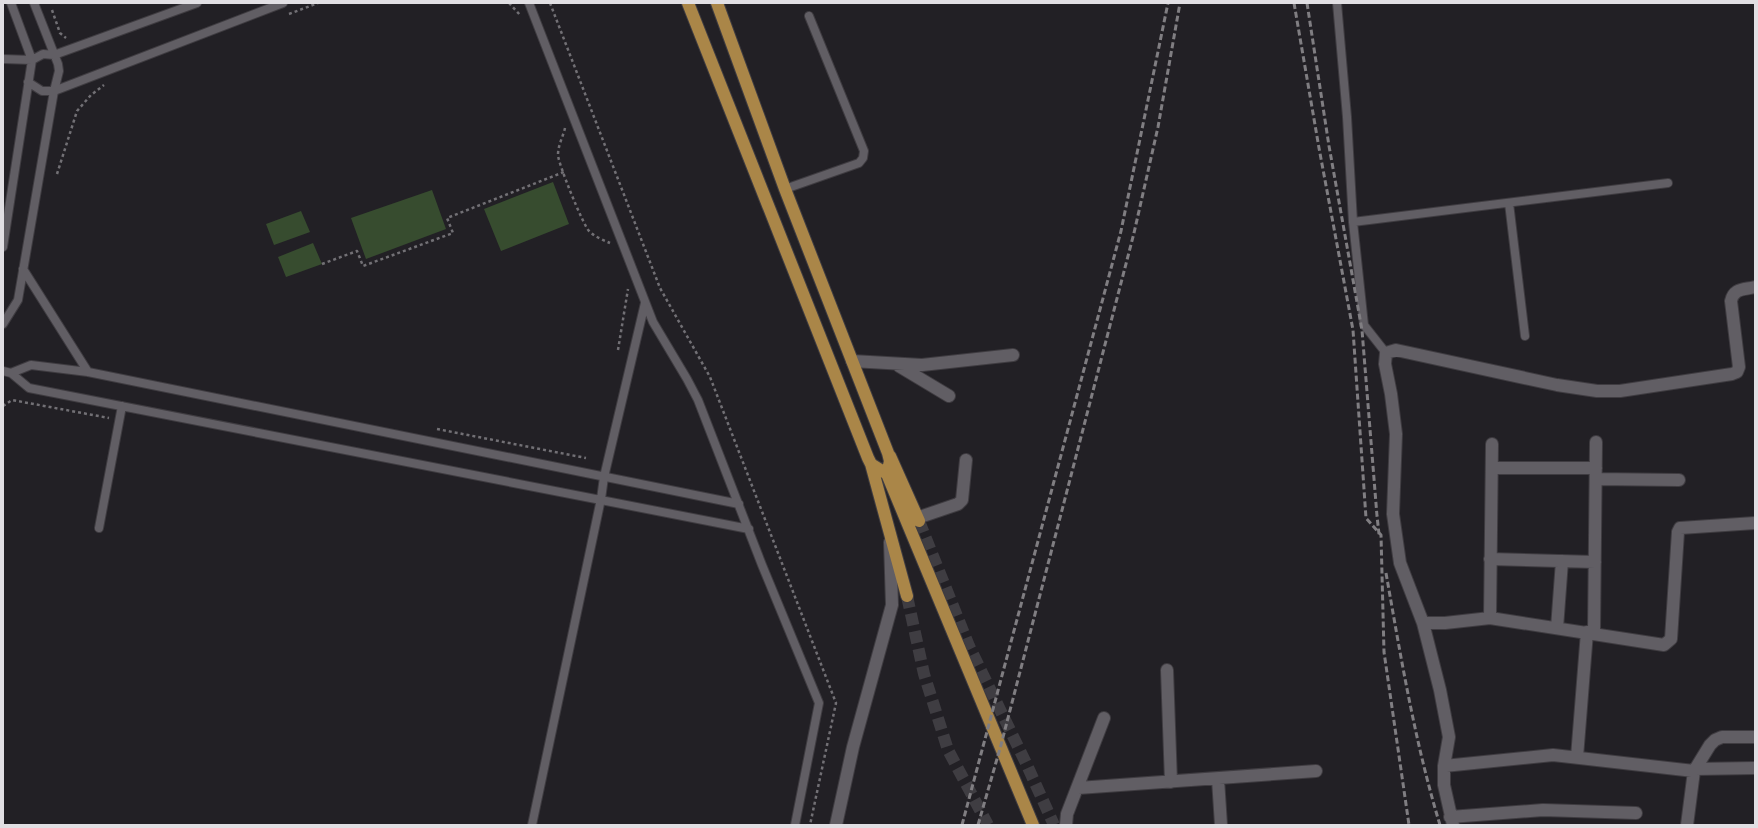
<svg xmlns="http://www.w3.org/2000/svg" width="1758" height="828" font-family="'Sofia Sans Condensed',sans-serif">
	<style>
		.green { fill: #374c2f }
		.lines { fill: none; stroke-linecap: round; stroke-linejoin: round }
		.primary-tunnel { stroke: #3f3d42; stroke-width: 12; stroke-dasharray: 12 6; stroke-linecap: butt }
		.lane-casing { stroke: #3f3c41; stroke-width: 10 }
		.street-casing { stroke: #3f3c41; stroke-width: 14 }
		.primary-casing { stroke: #3f3c41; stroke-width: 14 }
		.path { stroke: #727075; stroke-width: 2.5; stroke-dasharray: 3 3; stroke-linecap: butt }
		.lane { stroke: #615e64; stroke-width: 8 }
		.street { stroke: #615e64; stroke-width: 12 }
		.primary { stroke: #aa8648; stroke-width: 12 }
		.rail { stroke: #807e82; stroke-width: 3; stroke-dasharray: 6 3; stroke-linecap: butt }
	</style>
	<rect width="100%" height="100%" fill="#222025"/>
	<!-- green -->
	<path class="green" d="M553 182 569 224 501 251 484 209Z
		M432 190 446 229 366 259 351 218Z
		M301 211 310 232 274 245 266 224Z
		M313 243 322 264 286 277 278 257Z"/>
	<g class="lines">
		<!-- primary-tunnel -->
		<path class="primary-tunnel" d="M919 521 969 646 1026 763 1054 825
			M907 596 924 674 948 750 988 825"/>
		<defs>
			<path id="lane" d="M529 3 653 322 687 379 698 400 762 565 819 703 795 825
				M1337 3 1347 117 1353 222
				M3 59 32 60 43 54 54 55 197 3
				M28 82 42 91H54L283 3
				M785 189 859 163 863 158 864 151 809 16
				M1509 203 1525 336
				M3 247 32 60 11 3
				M23 269 88 372
				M3 324 18 300 54 91 59 71 58 64 34 3
				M1386 353 1364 325 1353 222 1668 183
				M3 371 11 373 29 388 749 529
				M11 373 31 365 88 372 739 504
				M99 528 122 406
				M532 825 601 499 604 477 645 303"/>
			<path id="street" d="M852 361 922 365 1013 355
				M899 366 949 396
				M1492 468H1596
				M1596 479 1679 480
				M908 521 958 504 962 500 966 460
				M1490 559 1595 562
				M1490 618 1664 645 1671 639 1678 532 1680 528 1755 523
				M1423 623H1445L1490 618 1492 444
				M1557 628 1562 561
				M1594 633 1596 442
				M1167 670 1171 782
				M1577 757 1587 632
				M1444 766 1553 755 1694 771
				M1695 769 1755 768
				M1218 779 1221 825
				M1078 788 1316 771
				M1450 817 1543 810 1636 813
				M836 825 853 747 892 605 890 542
				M1066 825 1067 814 1104 718
				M1453 825 1444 785V766L1449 737 1440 690 1423 623 1400 563 1393 514 1396 434 1391 394 1385 364 1386 353 1396 350 1557 385 1597 391H1620L1732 374 1737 372 1739 367 1731 301C1734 288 1743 290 1755 287
				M1687 825 1694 771 1710 745 1715 740 1722 737H1755"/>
			<path id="primary" d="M688 3 868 458 871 464 887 474
				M717 3 785 189 888 453 890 461 887 474 1033 825
				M890 456 919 521
				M871 464 907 596"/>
		</defs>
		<!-- lane casing -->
		<use href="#lane" class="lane-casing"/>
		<!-- street casing -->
		<use href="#street" class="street-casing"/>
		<!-- primary casing -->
		<use href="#primary" class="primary-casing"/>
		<!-- path -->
		<path class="path" d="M509 3 521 16
			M550 3 660 288 710 377 836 703 810 825
			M52 10 60 33 66 38
			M289 14 318 3
			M565 128C563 137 558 145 558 155 558 163 583 225 589 231 595 237 603 240 610 243
			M57 174 77 111 91 95 104 85
			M322 264 357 251 363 266 453 233 447 218 564 172
			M618 350 628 289
			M3 406 12 400 109 418
			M437 429 586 458"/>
		<!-- lane -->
		<use href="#lane" class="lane"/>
		<!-- street -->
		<use href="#street" class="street"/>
		<!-- primary -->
		<use href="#primary" class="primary"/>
		<!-- rail -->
		<path class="rail" d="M1294 3 1319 148 1353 330 1366 518 1381 535 1384 652 1409 825
			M1307 3 1329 146 1362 330 1377 516 1379 534
			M1386 573C1401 658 1415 743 1440 825
			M962 825 1121 231 1168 3
			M978 825 1001 745 1134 233 1158 127 1180 3"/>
	</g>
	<!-- border -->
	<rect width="1758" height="828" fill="none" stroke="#e1dfe3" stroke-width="8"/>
</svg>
